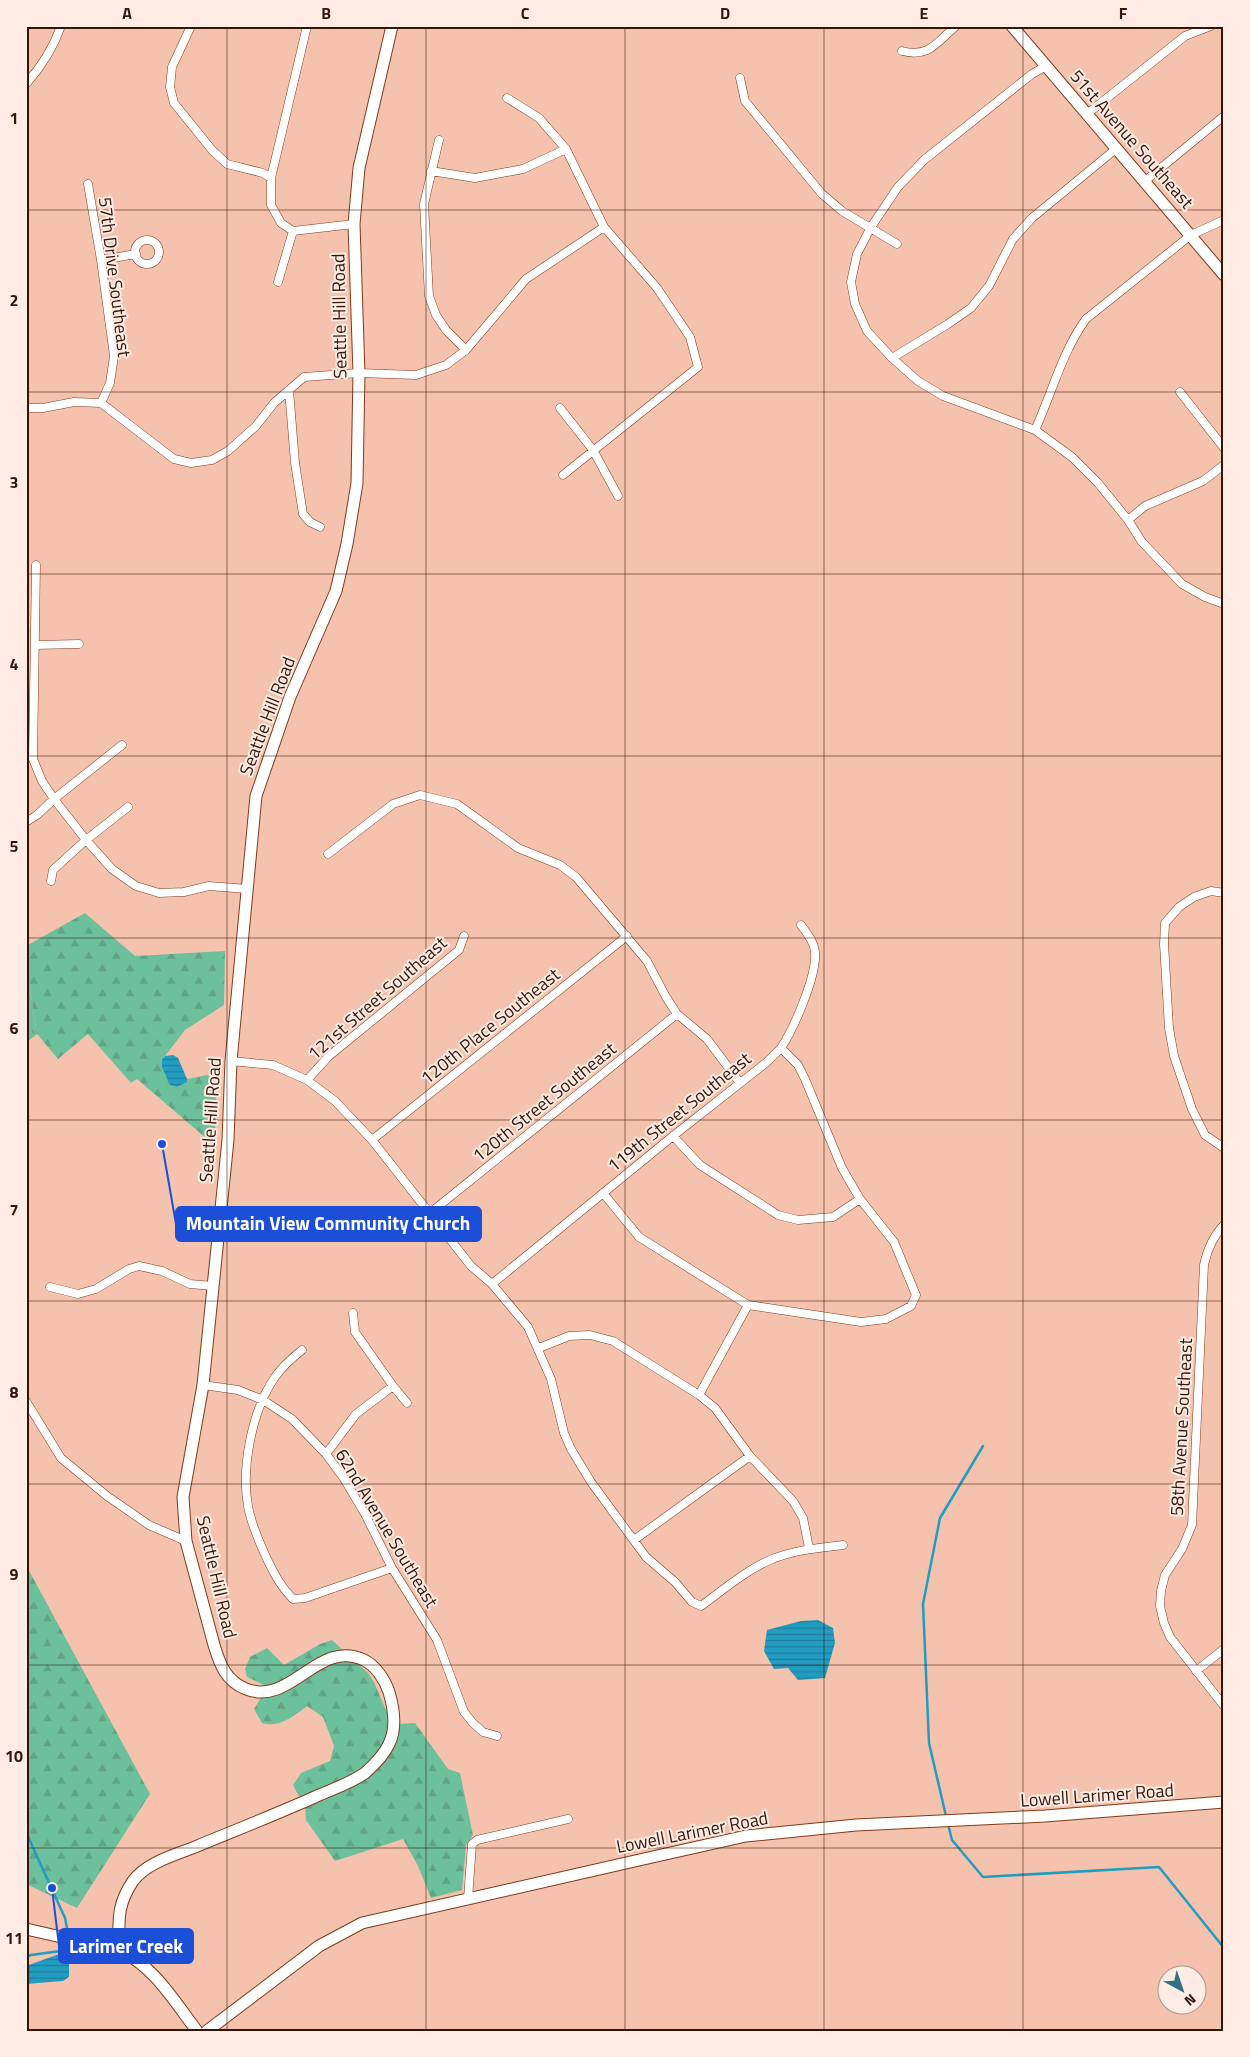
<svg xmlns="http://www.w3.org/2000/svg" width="1250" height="2057" font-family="'Titillium Web',sans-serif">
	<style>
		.grass { fill: url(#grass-tufts) }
		.forest { fill: url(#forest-firs) }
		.water { fill: url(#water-rules) }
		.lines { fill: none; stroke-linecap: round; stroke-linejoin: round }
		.stream { stroke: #229cc1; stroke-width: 2.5 }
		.street-casing { stroke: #813a18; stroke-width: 9 }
		.secondary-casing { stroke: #813a18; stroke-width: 13 }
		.street { stroke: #fff; stroke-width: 8 }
		.secondary { stroke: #fff; stroke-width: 11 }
		.grid { fill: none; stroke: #341507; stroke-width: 1; stroke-opacity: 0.55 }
		.labels { text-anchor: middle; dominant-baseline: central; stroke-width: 4; stroke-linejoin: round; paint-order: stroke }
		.street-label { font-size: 18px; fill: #341507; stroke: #feece5 }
		.leader { fill: none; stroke: #1d4ed8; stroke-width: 2 }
		.callout-dot { fill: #1d4ed8; stroke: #feece5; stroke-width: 2 }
		.callout { fill: #1d4ed8; stroke: #1d4ed8; stroke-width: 2 }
		.callout-label { font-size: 19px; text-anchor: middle; font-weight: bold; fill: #fff }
		.neatline { fill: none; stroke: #341507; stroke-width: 2 }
		.grid-label { font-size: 16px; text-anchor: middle; font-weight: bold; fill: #341507 }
	</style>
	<defs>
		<pattern id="grass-tufts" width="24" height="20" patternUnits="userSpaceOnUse" patternTransform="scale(1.25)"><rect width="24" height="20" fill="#6dc09c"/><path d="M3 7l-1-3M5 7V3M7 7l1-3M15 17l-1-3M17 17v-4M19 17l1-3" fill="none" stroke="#5fa485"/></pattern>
		<pattern id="forest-firs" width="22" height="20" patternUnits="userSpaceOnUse" patternTransform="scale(1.25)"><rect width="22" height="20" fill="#6dc09c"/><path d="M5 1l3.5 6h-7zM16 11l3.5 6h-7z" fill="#5fa485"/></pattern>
		<pattern id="water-rules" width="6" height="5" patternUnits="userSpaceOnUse" patternTransform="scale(1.25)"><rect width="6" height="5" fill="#229cc1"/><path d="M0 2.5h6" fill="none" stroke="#1e7e9b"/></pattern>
	</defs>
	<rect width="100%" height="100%" fill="#f5c3ad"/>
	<!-- grass -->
	<path class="grass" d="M26 964 37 1034 26 1043Z"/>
	<!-- forest -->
	<path class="forest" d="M85 913 135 956 225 951 224 1005 185 1030 162 1060 170 1085 177 1087 186 1082 187 1079 207 1075 213 1076 217 1106 214 1145 137 1079 131 1083 88 1034 58 1059 37 1034 26 964V946Z
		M26 1565 150 1794 77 1908 26 1884Z
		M332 1640 368 1673 374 1682 385 1708 398 1724 415 1723 448 1769 460 1773 473 1835 466 1845 462 1890 431 1898 418 1866 403 1839 335 1861 306 1820 305 1807 293 1785 301 1773 330 1761 334 1746 323 1717 307 1706C293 1717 279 1728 262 1723L254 1709 262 1696 264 1685 247 1677 245 1669 250 1657 267 1648 284 1665 320 1644Z"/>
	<!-- water -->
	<path class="water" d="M173 1055 178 1058 187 1079V1082L177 1087 170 1085 162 1067V1060L165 1056Z
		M818 1620 833 1628 835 1643 825 1678 798 1680 788 1668 774 1669 764 1651 767 1630 801 1621Z
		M62 1953 69 1955V1977L63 1981 26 1984V1966Z"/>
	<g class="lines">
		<!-- stream -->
		<path class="stream" d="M946 1816 929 1743 923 1604 940 1518 983 1446
			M948 1824 952 1840 983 1877 1159 1867 1224 1948
			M26 1832 65 1918 68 1933
			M26 1957 31 1955 68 1950 69 1946"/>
		<defs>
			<path id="street" d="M191 26 172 67 170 87 174 103 212 150 227 164 263 173 271 178
				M307 26 271 178V205L281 223 293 231 354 224
				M902 51C929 58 936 43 956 26
				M1046 66 1032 74 924 160 898 187 871 227 857 254 851 282 855 304 867 331 892 358 918 381 943 396 1035 430 1072 457 1098 483 1128 520 1142 542 1182 584 1205 597 1224 604
				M740 78 745 101 822 194 842 211 897 244
				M26 84C42 66 53 49 61 26
				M507 98 539 118 566 149 604 227 657 288 690 337 698 367 563 475
				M1087 114 1185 36 1211 26
				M439 140 424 204 429 296 436 315 446 330 466 350
				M431 171 475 178 523 169 566 149
				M1145 181 1224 116
				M88 184 101 260 114 356 110 383 101 403
				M135 252a12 12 0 1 1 24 0a12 12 0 1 1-24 0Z
				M101 260 136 254
				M278 282 293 231
				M892 358 948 324 971 308 989 286 1013 239 1032 218 1117 148
				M289 390 295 463 303 514 310 522 320 527
				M1180 392 1224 448
				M26 408H43L74 402 101 403 174 459 191 463 212 460 228 451 256 426 274 403 304 377 359 373 416 375 446 365 466 350 526 279 604 227
				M560 408 593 450 618 496
				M1035 430C1052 393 1062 352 1086 319L1191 235 1224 220
				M1128 520 1145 506 1203 481 1224 465
				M36 565 33 759 42 781 54 799 86 840 112 869 136 886 159 893 184 892 209 886 247 889
				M35 645 79 644
				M26 822 37 815 54 799 122 745
				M328 854 393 804 420 795 457 804 518 848 560 865 576 877 647 961 666 997 677 1014 707 1039 740 1083
				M51 881 53 870 86 840 128 807
				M1224 893 1211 891 1194 897 1179 907 1165 923 1164 944 1169 1028 1174 1056 1192 1109 1205 1135 1224 1148
				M231 1061 273 1065 307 1080 335 1101 372 1140 471 1266 492 1284 528 1327 551 1379 564 1433 571 1449 591 1482 646 1557 675 1582 692 1602 701 1606C723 1590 745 1571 770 1560 793 1550 818 1548 843 1545
				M307 1080 329 1056 459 950 464 936
				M673 1136 700 1165 778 1215 798 1220 833 1217 860 1199
				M372 1140 627 936
				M603 1193 639 1237 748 1305 861 1322 886 1319 911 1306 916 1295 894 1242 860 1199 842 1168 805 1079 798 1065 781 1048
				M430 1213 677 1014
				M1224 1225C1213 1236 1207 1251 1204 1265L1192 1525 1182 1549 1165 1575 1161 1591 1160 1606 1164 1623 1170 1637 1224 1706
				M492 1284 673 1136 767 1062C771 1057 777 1053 781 1048 794 1028 817 976 815 952 814 942 807 933 801 925
				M50 1287 78 1294 96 1289 129 1269 139 1266 162 1271 190 1284 213 1286
				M353 1313 355 1332 393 1386 407 1403
				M539 1348 569 1336 590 1335 613 1341 699 1395 715 1408 750 1456 793 1501 803 1518 809 1548
				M302 1350C292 1358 282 1367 275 1377 252 1410 241 1468 248 1506 251 1524 259 1541 266 1557 274 1573 280 1586 293 1599L305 1598 392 1568
				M203 1385 238 1390 263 1400 292 1419 326 1454 343 1477 365 1514 392 1568 437 1640 464 1712 473 1723 483 1732 497 1736
				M699 1395 748 1305
				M26 1401 61 1458 107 1496 149 1525 186 1541
				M326 1454 356 1414 393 1386
				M634 1540 750 1456
				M1196 1671 1224 1649
				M468 1899 472 1844 477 1840 568 1819"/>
			<path id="secondary" d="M1012 26 1224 275
				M26 1929 119 1950C154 1966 174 2001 197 2031
				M119 1950C119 1922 116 1906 133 1881 146 1863 175 1855 195 1847 236 1830 277 1814 317 1796 333 1789 351 1783 365 1773 374 1765 384 1755 389 1744 397 1728 394 1709 389 1692 385 1680 376 1666 364 1660 318 1638 291 1707 246 1689 226 1681 220 1665 214 1645L186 1541 183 1497 203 1385 228 1140 231 1061 256 796 290 697 336 591 347 544 357 483 359 373 354 224 359 168 392 26
				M207 2031 319 1946 362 1923 648 1858 746 1836 856 1825 1045 1816 1224 1802"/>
		</defs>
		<!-- street casing -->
		<use href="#street" class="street-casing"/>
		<!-- secondary casing -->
		<use href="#secondary" class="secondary-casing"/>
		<!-- street -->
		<use href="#street" class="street"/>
		<!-- secondary -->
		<use href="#secondary" class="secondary"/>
	</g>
	<!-- grid -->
	<path class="grid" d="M227 26V2031M426 26V2031M625 26V2031M824 26V2031M1023 26V2031M26 210H1224M26 392H1224M26 574H1224M26 756H1224M26 938H1224M26 1120H1224M26 1301H1224M26 1484H1224M26 1665H1224M26 1848H1224"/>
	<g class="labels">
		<!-- street labels -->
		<g class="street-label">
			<text transform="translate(1132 139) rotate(49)">51st Avenue Southeast</text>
			<text transform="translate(115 277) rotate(83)">57th Drive Southeast</text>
			<text transform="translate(339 316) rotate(-91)">Seattle Hill Road</text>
			<text transform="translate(267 716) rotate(-69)">Seattle Hill Road</text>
			<text transform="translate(377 998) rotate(-41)">121st Street Southeast</text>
			<text transform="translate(490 1026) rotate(-39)">120th Place Southeast</text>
			<text transform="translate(544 1102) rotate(-39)">120th Street Southeast</text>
			<text transform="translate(679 1112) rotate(-39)">119th Street Southeast</text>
			<text transform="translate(210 1120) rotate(-86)">Seattle Hill Road</text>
			<text transform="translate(1181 1427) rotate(-87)">58th Avenue Southeast</text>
			<text transform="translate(387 1528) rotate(59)">62nd Avenue Southeast</text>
			<text transform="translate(217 1577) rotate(77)">Seattle Hill Road</text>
			<text transform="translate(1097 1795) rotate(-4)">Lowell Larimer Road</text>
			<text transform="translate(692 1832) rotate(-11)">Lowell Larimer Road</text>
		</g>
	</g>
	<!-- callouts -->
	<path class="leader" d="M162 1144L176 1224M52 1888L59 1946"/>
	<g class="callout-dot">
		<circle cx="162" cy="1144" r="5"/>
		<circle cx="52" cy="1888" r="5"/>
	</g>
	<g class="callout">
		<rect x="176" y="1207" width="305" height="34" rx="5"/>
		<rect x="59" y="1929" width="134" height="34" rx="5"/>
	</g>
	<g class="callout-label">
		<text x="328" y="1230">Mountain View Community Church</text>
		<text x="126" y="1953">Larimer Creek</text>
	</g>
	<!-- border -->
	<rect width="1250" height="2057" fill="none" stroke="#feece5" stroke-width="55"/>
	<!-- north arrow -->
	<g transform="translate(1182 1990) rotate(140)"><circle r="24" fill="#feece5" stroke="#ad968c"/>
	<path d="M0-4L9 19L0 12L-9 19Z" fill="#327086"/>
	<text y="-8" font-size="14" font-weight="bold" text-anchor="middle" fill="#341507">N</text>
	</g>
	<rect x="28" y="28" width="1194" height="2002" class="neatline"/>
	<g class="grid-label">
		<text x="127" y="19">A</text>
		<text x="326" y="19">B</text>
		<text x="525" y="19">C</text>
		<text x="725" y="19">D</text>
		<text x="924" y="19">E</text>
		<text x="1123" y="19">F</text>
		<text x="14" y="124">1</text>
		<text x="14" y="306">2</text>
		<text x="14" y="488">3</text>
		<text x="14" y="670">4</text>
		<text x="14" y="852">5</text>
		<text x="14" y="1034">6</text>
		<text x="14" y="1216">7</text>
		<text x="14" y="1398">8</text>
		<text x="14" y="1580">9</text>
		<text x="14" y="1762">10</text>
		<text x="14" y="1944">11</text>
	</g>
</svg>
